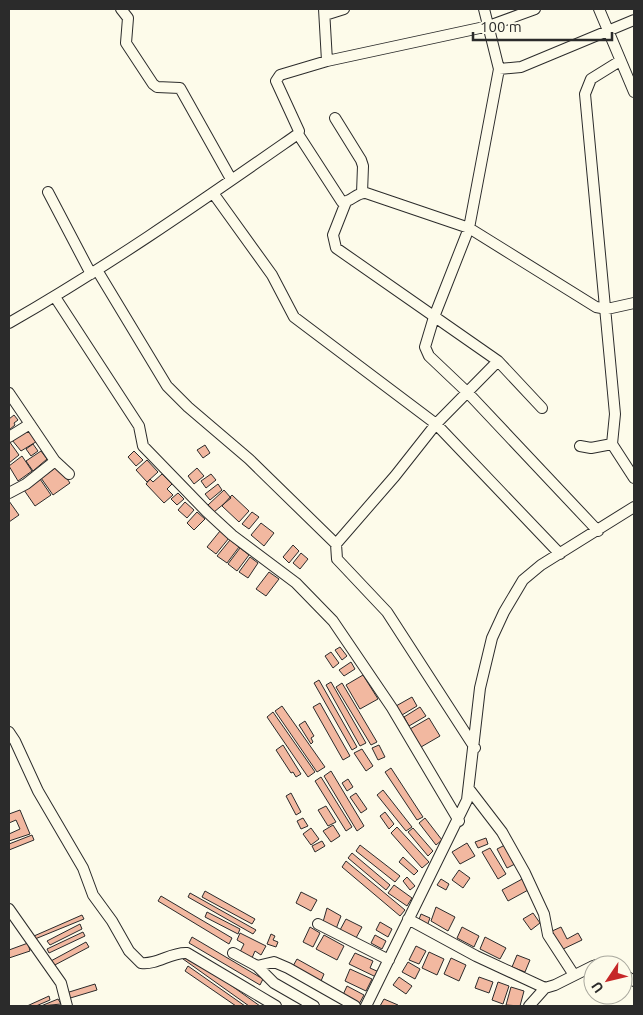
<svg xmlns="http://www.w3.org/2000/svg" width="643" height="1015" font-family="Ubuntu,sans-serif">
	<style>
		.building { fill: #f2b8a0; stroke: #2b2b2b }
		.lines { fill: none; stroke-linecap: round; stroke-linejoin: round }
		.minor-casing { stroke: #2b2b2b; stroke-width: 12 }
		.minor { stroke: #fdfbea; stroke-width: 10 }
	</style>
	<rect width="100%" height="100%" fill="#fdfbea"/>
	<!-- building -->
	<path class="building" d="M14 415 18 420 14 423 15 425 9 430V419Z
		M31 429 39 440 21 451 12 440 25 430Z
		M9 441 19 455 9 463Z
		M33 444 38 451 31 456 26 449Z
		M205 445 210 453 203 458 197 450Z
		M41 451 47 459 33 471 26 461Z
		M134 451 143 460 136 466 128 457Z
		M22 456 32 471 18 481 9 466Z
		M147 460 158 472 147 482 136 470Z
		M58 466 70 483 53 495 41 478Z
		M197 468 204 476 194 484 188 476Z
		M162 474 172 484 167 489 173 495 164 503 146 484 150 479 153 482Z
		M211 474 216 480 206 488 201 481Z
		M40 479 51 495 35 506 24 490Z
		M218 484 222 490 210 500 205 494Z
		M224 490 231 498 214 512 208 505Z
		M178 493 184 499 177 505 171 499Z
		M232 495 249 511 239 522 222 506Z
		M9 501 19 515 9 522Z
		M185 502 194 510 187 518 178 510Z
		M197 512 205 519 194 530 187 523Z
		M252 512 259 517 249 529 242 524Z
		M261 523 274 533 264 546 251 535Z
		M220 531 229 538 216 554 207 547Z
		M230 540 239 547 227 563 217 556Z
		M293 545 299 551 289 563 283 557Z
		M240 548 249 555 237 571 228 564Z
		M301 553 308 559 300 569 293 563Z
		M250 557 258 563 248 578 239 572Z
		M269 572 279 579 266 596 256 589Z
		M340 647 347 656 342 660 335 650Z
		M331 652 339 663 333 668 325 656Z
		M351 662 355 669 344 676 339 670Z
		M363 675 378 699 360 709 346 685Z
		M319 680 357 747 352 750 314 683Z
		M331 682 366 743 360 746 326 685Z
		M342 683 377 742 371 745 336 687Z
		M412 697 417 706 402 715 396 706Z
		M320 703 350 756 343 760 313 707Z
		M282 706 325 767 317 772 275 711Z
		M420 707 426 716 409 726 404 717Z
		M273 712 315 772 308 777 267 717Z
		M429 718 440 736 421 747 410 729Z
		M305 721 314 736 311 738 313 742 311 744 299 725Z
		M283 745 301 774 296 777 293 772 291 773 276 750Z
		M379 745 385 757 378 760 372 748Z
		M362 749 373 766 366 771 354 753Z
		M391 768 423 817 417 820 385 772Z
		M331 771 364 826 357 831 324 776Z
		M321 777 352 827 346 831 315 781Z
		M348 779 353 787 347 791 342 783Z
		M383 790 412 827 406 831 377 795Z
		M291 793 301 812 296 815 286 796Z
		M356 793 367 809 361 813 350 797Z
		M326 806 336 822 328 826 318 810Z
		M20 810 30 834 9 841V834L20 829 16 820 9 823V814Z
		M385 812 394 824 389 829 380 816Z
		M303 818 308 826 301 829 297 821Z
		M425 818 442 840 436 845 419 823Z
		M333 825 340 836 331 842 323 831Z
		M397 827 429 862 422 868 391 833Z
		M311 828 319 839 311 845 303 834Z
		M413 828 433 851 428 856 408 832Z
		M32 835 34 840 9 850V844Z
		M486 838 488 844 478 848 475 842Z
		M322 841 325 846 315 852 312 846Z
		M467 843 475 856 460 864 452 852Z
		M507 844 517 863 507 868 497 849Z
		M360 845 400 876 395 882 356 851Z
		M490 848 506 874 498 879 482 852Z
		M352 853 390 885 386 890 348 858Z
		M403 857 418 871 414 875 399 862Z
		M346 861 405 910 400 916 342 867Z
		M459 870 470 878 463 888 452 880Z
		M407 877 415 886 410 890 403 881Z
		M524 878 530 889 508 901 502 890Z
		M441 879 449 884 446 890 437 885Z
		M394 885 412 898 407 906 388 893Z
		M205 891 255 919 252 924 202 897Z
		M301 892 317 900 311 911 296 903Z
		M190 893 256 930 253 934 188 897Z
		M161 896 232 938 229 944 158 901Z
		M436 907 455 917 448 931 431 921Z
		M327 908 341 916 336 929 323 922Z
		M207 912 240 929 238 934 205 917Z
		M533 913 540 923 531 930 523 919Z
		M421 914 430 918 427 926 418 922Z
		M82 915 84 919 35 939 34 936Z
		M346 919 362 927 356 938 340 930Z
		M380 922 392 929 388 937 376 930Z
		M80 924 82 929 50 945 47 941Z
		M310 927 320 933 313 947 303 942Z
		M462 927 479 936 474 947 457 938Z
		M561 927 567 939 578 933 582 940 559 951 550 932Z
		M83 932 85 936 49 953 47 949Z
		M240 933 266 946 261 955 255 951 252 958 240 952 244 944 237 940Z
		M271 934 275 936 273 940 278 942 276 947 267 944Z
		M324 935 344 946 337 960 316 949Z
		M375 935 386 941 382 949 371 943Z
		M192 937 263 979 260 985 189 943Z
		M485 937 506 948 500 959 480 949Z
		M86 942 89 947 51 967 49 962Z
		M28 943 30 951 9 958V950Z
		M416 946 426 951 419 964 409 960Z
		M429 952 444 959 437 975 422 968Z
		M355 953 373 961 370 968 379 972 376 977 349 964Z
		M187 954 260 1006H249L183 959Z
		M517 955 530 960 525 972 512 967Z
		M451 958 466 965 459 981 444 974Z
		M297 959 324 974 321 981 293 966Z
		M408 962 420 969 415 979 402 972Z
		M188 966 245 1006H236L185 971Z
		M350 969 372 979 366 991 345 981Z
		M399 977 412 986 406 994 393 985Z
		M479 977 493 982 489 993 475 988Z
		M498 982 509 986 503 1004 492 1000Z
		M95 984 97 990 67 999 66 993Z
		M347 986 364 995 358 1006 342 997Z
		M511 987 524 991 520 1006 506 1005Z
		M49 996 50 1000 36 1006H27Z
		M58 999 61 1004 41 1006Z
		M384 999 398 1005V1006H380Z"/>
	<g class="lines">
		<defs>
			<path id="minor" d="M121 9 128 18 126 43 153 84 157 87 180 88 231 179
				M324 9 327 61
				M484 9 499 69 469 228 434 317 425 347 429 356 468 393 598 531
				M599 9 634 92
				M325 15 344 9
				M620 61 591 79 585 94 615 414 612 444 634 478
				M499 69 521 67 634 20
				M335 118 361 160 363 166 362 193
				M298 134 342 202C352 202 356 192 366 193L469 228 596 307 607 309 634 303
				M48 192 91 274
				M213 193 272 275 294 317 436 424 560 554
				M346 202 333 235 336 248 498 361 542 408
				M97 270 167 386 188 407 249 459 336 544 395 476 436 424 498 361
				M55 297 139 426 143 446 206 511 232 535 296 583 333 621 392 708 459 821
				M9 323C109 266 203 200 298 134L299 131 276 81 280 75 327 61 489 26 535 9
				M9 393 55 461 69 474
				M9 437 30 424
				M580 446 591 448 612 444
				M9 493 26 484 55 461
				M336 544 337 559 387 612 475 748
				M9 732 15 741 38 791 83 868 93 895 112 921 129 951 141 963C158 965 170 952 187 953L276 1006
				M469 789 502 832 525 873 544 914 548 935 574 975
				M9 909 61 983 67 1006
				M408 919 476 956 545 988 555 985 593 966
				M318 924 389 960
				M233 953 257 966 274 962 288 968 355 1006
				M596 965H605
				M257 966 274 983 314 1006
				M623 974 634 981
				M366 1006 467 800 480 688 492 638 504 612 523 580 541 565 634 507
				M529 1006 545 988"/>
		</defs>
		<!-- minor casing -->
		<use href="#minor" class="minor-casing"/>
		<!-- minor -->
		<use href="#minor" class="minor"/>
	</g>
	<!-- border -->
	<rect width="643" height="1015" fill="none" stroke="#2b2b2b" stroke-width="20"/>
	<!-- north arrow -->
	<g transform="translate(608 980) rotate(235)"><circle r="24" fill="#fdfbea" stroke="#a9a89e"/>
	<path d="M0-4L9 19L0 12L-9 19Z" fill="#c62828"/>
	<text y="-8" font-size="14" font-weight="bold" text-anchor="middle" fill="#2b2b2b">U</text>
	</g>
	<!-- scale -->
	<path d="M473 32v8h139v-8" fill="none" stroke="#2b2b2b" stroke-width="2.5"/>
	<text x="480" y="32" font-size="15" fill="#2b2b2b" stroke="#fdfbea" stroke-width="4" paint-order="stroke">100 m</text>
</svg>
